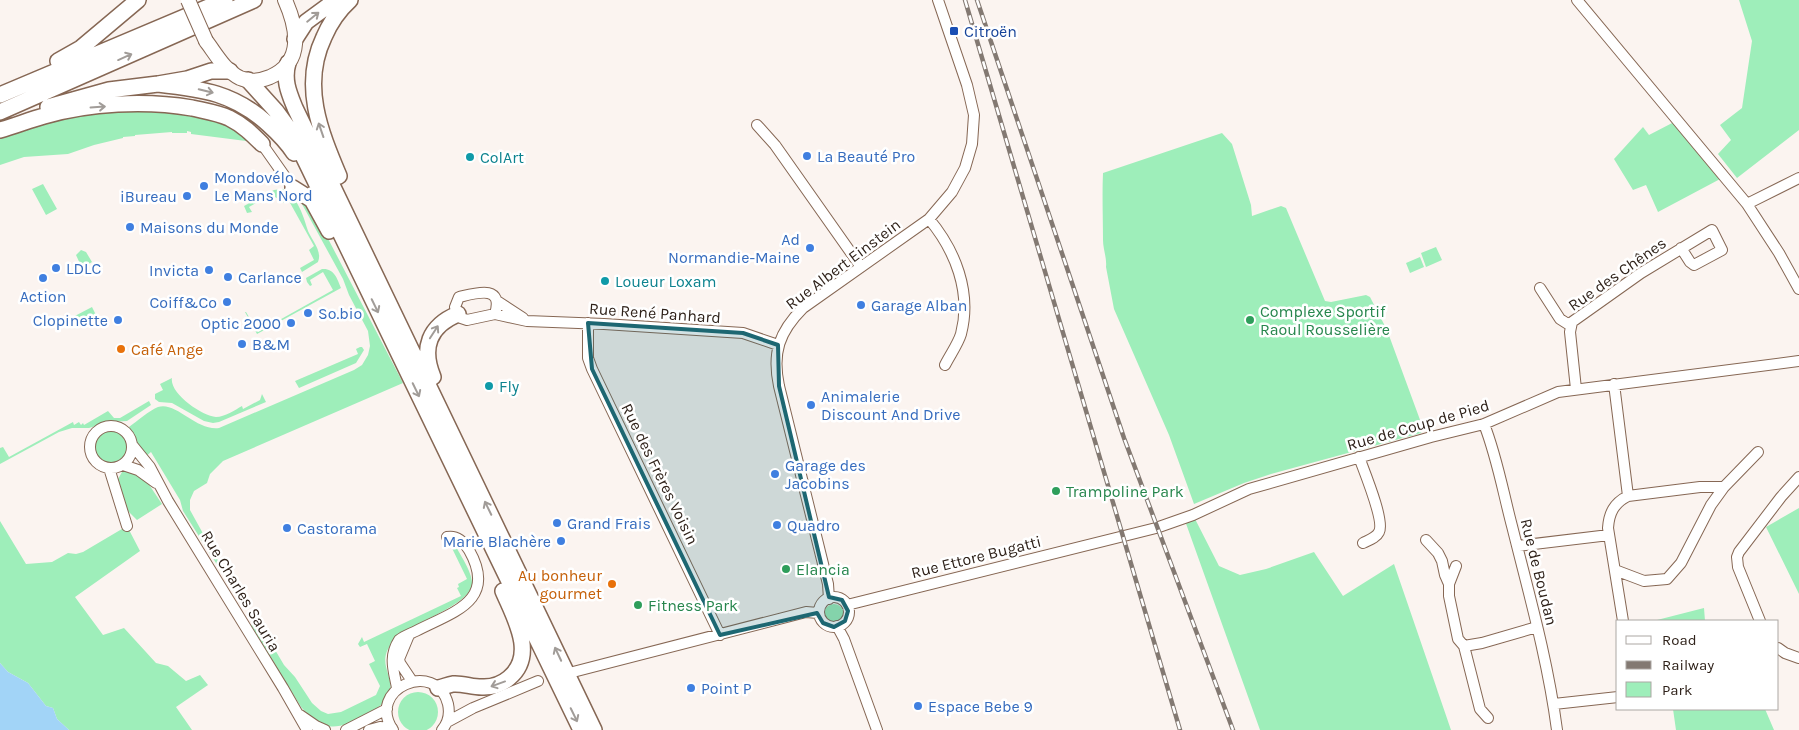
<svg xmlns="http://www.w3.org/2000/svg" width="1799" height="730" font-family="Karla,sans-serif">
	<style>
		.green { fill: #9eeeba }
		.water { fill: #a2d4f7 }
		.lines { fill: none; stroke-linecap: round; stroke-linejoin: round }
		.minor-casing { stroke: #866754; stroke-width: 12 }
		.major-casing { stroke: #866754; stroke-width: 16 }
		.highway-casing { stroke: #866754; stroke-width: 18 }
		.minor { stroke: #fff; stroke-width: 10 }
		.major { stroke: #fff; stroke-width: 14 }
		.highway { stroke: #fff; stroke-width: 15 }
		.rail-casing { stroke: #837972; stroke-width: 4.5 }
		.rail { stroke: #fff; stroke-width: 2.5; stroke-dasharray: 8; stroke-linecap: butt }
		.major-bridge-casing { stroke: #866754; stroke-width: 16; stroke-linecap: butt }
		.major-bridge { stroke: #fff; stroke-width: 14 }
		.oneway { stroke: #a19c98 }
		.marked { fill: #1d6772; fill-opacity: 0.2; stroke: #1d6772; stroke-width: 4; stroke-linejoin: round }
		.transit-dot { fill: #1a4fb4; stroke: #fff; stroke-width: 2 }
		.shop-dot { fill: #3f7fe0; stroke: #fff; stroke-width: 2 }
		.culture-dot { fill: #0f9aa8; stroke: #fff; stroke-width: 2 }
		.leisure-dot { fill: #2e9e5b; stroke: #fff; stroke-width: 2 }
		.food-dot { fill: #e8710a; stroke: #fff; stroke-width: 2 }
		.labels { text-anchor: middle; dominant-baseline: central; stroke-width: 5; stroke-linejoin: round; paint-order: stroke }
		.transit-label { font-size: 16px; fill: #164399; stroke: #fff; text-anchor: start }
		.shop-label { font-size: 16px; fill: #366cbe; stroke: #fff; text-anchor: start }
		.culture-label { font-size: 16px; fill: #0d838f; stroke: #fff; text-anchor: start }
		.street-label { font-size: 16px; fill: #2f221a; stroke: #fff }
		.leisure-label { font-size: 16px; fill: #27864d; stroke: #fff; text-anchor: start }
		.food-label { font-size: 16px; fill: #c56008; stroke: #fff; text-anchor: start }
	</style>
	<rect width="100%" height="100%" fill="#fbf4f0"/>
	<!-- green -->
	<path class="green" d="M1739 0H1799V130L1737 178 1718 154 1731 140 1720 125 1742 108 1752 41Z
		M123 108 218 117 251 141H246L191 134V132L187 131V133H172V132L135 135V136L123 137V138L94 145 68 154 24 157 0 165V134L42 121Z
		M1676 121 1722 178 1658 212 1646 185 1633 190 1614 159 1643 127 1649 135Z
		M1222 133 1232 144 1251 205 1252 216 1281 206 1286 208 1325 301 1331 302 1366 295 1370 297 1387 330 1423 428 1421 433 1271 474 1244 483 1194 504 1169 435 1114 309 1106 267C1107 258 1103 249 1103 240 1103 218 1102 195 1103 173Z
		M43 184 57 209 46 215 32 189Z
		M282 189C295 191 304 217 307 228 310 239 323 250 318 262L302 272 300 268 314 260 309 250 314 246 289 201 284 203 280 197 276 198 273 193 249 207 252 212 247 213 244 206 274 190Z
		M297 195 309 202 403 383 223 461 210 474 207 483 194 491 190 500V510L242 604 183 511 180 500 154 457 151 452 144 458C137 448 136 437 129 427 136 422 150 410 158 407 176 401 196 431 219 428L354 370 362 365 368 355 370 346 368 331 349 295 343 279Z
		M1436 247 1442 260 1426 267 1421 253Z
		M81 250 86 252 92 262 82 268 76 255Z
		M1420 257 1424 267 1410 273 1406 263Z
		M322 269C334 268 337 278 341 288L257 334 245 312H246L258 332 333 290 323 272 310 280 312 285 310 286 307 282 306 278Z
		M92 307 96 315 76 326 71 318Z
		M360 347H362L364 350 356 363 299 388 295 381 358 354 356 349Z
		M172 378C169 393 202 416 216 417 225 417 235 410 242 406L243 409 260 400 262 394 266 402 219 422 213 423 204 421 172 403 159 402 155 399V394L163 390 160 384Z
		M149 401 151 405 127 421 108 422 89 428H72L59 432 0 464V448L3 447 9 457 73 422 74 425 79 422 81 425 83 423 84 425 108 411 114 418H120Z
		M93 447a18 18 0 1 1 36 0a18 18 0 1 1-36 0Z
		M130 471 148 483 162 504 137 520 128 511 118 479 122 472Z
		M1799 508V594L1766 527Z
		M1193 515 1219 566 1240 575 1266 569 1314 552 1343 596 1394 564 1451 730H1260L1184 518Z
		M0 521 26 564 52 562 68 553 76 554 83 552 127 526 140 551 75 597 103 635 124 628 156 663 168 666 186 681 200 675 208 685 176 707 192 730H69L57 719 53 708 46 706 28 683 8 672 0 663Z
		M449 542 454 543C459 553 473 573 472 584 470 607 404 624 391 644 376 665 396 677 389 694 383 710 345 730 328 726 317 724 308 715 301 707L251 625 258 621 284 665 295 677 312 703 321 711 328 714 341 712 376 695 380 686 369 664 375 661 367 644 360 647 358 644 362 637 364 642 461 596 457 588 459 587 458 584 467 579Z
		M824 614a10 10 0 1 1 20 0a10 10 0 1 1-20 0Z
		M1704 608 1705 621H1657V620Z
		M398 712a20 20 0 1 1 40 0a20 20 0 1 1-40 0Z
		M1673 709H1765L1774 730H1676Z"/>
	<!-- water -->
	<path class="water" d="M0 663 8 672 28 683 46 706 53 708 57 719 69 730H0Z"/>
	<g class="lines">
		<defs>
			<path id="minor" d="M1577 0 1747 204 1779 253 1799 289
				M757 125 775 145 861 267
				M262 144 293 188
				M1747 204 1799 178
				M929 219C955 250 972 292 961 334 958 344 950 355 945 365
				M1540 288 1560 319 1571 326
				M497 301 523 318
				M495 314C504 284 476 293 459 297L455 307 461 318 467 320 495 314 527 321 604 324 743 333 778 345
				M588 323V358L592 369 720 635
				M1614 384 1628 496
				M1576 389 1570 332 1572 322 1641 273 1712 230 1722 250 1694 265 1690 262 1681 248
				M1484 424C1497 457 1503 492 1512 526 1529 594 1548 661 1557 730
				M90 447a21 21 0 1 1 42 0a21 21 0 1 1-42 0Z
				M133 446 150 467 168 501 283 688 307 730
				M1359 457C1364 471 1385 521 1379 532 1376 538 1369 540 1363 543
				M123 465 138 470 156 483
				M109 468 127 526
				M1724 487 1758 452
				M1426 540 1438 553 1442 561 1445 575 1449 584V596L1458 639 1464 646 1480 709 1488 718
				M1517 546 1609 535
				M1615 570 1644 581 1667 579 1681 563 1711 505 1724 487H1700L1628 496C1614 503 1609 513 1608 528L1623 621
				M1449 584 1456 566
				M819 612a15 15 0 1 1 30 0a15 15 0 1 1-30 0Z
				M829 599 828 584 779 386C772 353 779 332 803 308L929 219 952 192 965 168 972 144 974 115 967 85 938 0
				M847 605 1156 528 1193 515 1249 489 1431 437 1484 424 1558 392 1799 361
				M1760 621 1738 567 1737 557 1739 552 1781 497 1799 477
				M837 626 844 639 877 730
				M409 635 399 659 400 663 412 681
				M1464 646 1482 643 1537 627
				M1778 648 1785 653 1799 658
				M573 672 806 612 818 613
				M397 688C394 671 388 657 399 640 404 636 410 634 416 631 453 612 498 601 469 550 464 542 457 535 447 537
				M1554 704 1618 697
				M300 715 316 726 325 730
				M447 722 473 708 538 681
				M346 730 387 709
				M369 730 380 727 392 728
				M393 730C365 689 436 658 448 704 450 713 448 723 442 730"/>
			<path id="major" d="M206 41C216 54 224 70 240 78 249 82 260 81 270 77 305 62 297 27 285 0"/>
			<path id="highway" d="M295 39 306 22 336 0
				M58 61 81 48 138 0
				M288 63C283 80 289 93 295 108L594 730
				M248 80 276 111 292 133 581 730
				M158 84C203 89 234 93 268 124 278 133 287 142 294 153
				M0 95 225 0
				M48 107 109 90 158 84 187 79 211 71H230
				M0 112 254 0
				M0 130C15 126 29 120 44 116 90 103 145 100 192 108 205 111 218 113 229 118 243 125 252 134 262 144
				M339 176C320 131 301 85 324 37 330 23 339 10 350 0
				M293 188 312 200 329 231
				M433 377C421 348 429 326 458 314
				M438 688C443 687 448 685 453 684 463 683 474 688 484 687 493 687 502 684 509 678 537 655 514 617 503 591"/>
		</defs>
		<!-- minor casing -->
		<use href="#minor" class="minor-casing"/>
		<!-- major casing -->
		<use href="#major" class="major-casing"/>
		<!-- highway casing -->
		<use href="#highway" class="highway-casing"/>
		<!-- minor -->
		<use href="#minor" class="minor"/>
		<!-- major -->
		<use href="#major" class="major"/>
		<!-- highway -->
		<use href="#highway" class="highway"/>
		<defs>
			<path id="rail" d="M965 0 1180 730
				M977 0 1124 438 1233 730"/>
		</defs>
		<!-- rail casing -->
		<use href="#rail" class="rail-casing"/>
		<!-- rail -->
		<use href="#rail" class="rail"/>
		<defs>
			<path id="major-bridge" d="M188 0 206 41"/>
		</defs>
		<!-- major-bridge casing -->
		<use href="#major-bridge" class="major-bridge-casing"/>
		<!-- major-bridge -->
		<use href="#major-bridge" class="major-bridge"/>
	</g>
	<!-- one-way arrows -->
	<defs><path id="oneway-shaft" d="M-6 0H5M1.5-3L5.5 0L1.5 3" fill="none" stroke-width="1.6" stroke-linecap="round" stroke-linejoin="round" transform="scale(1.25)"/></defs>
	<g class="oneway">
		<use href="#oneway-shaft" transform="translate(313 17) rotate(-39)"/>
		<use href="#oneway-shaft" transform="translate(125 57) rotate(-24)"/>
		<use href="#oneway-shaft" transform="translate(206 91) rotate(14)"/>
		<use href="#oneway-shaft" transform="translate(98 107) rotate(-4)"/>
		<use href="#oneway-shaft" transform="translate(321 130) rotate(-109)"/>
		<use href="#oneway-shaft" transform="translate(375 306) rotate(64)"/>
		<use href="#oneway-shaft" transform="translate(434 332) rotate(-57)"/>
		<use href="#oneway-shaft" transform="translate(416 390) rotate(64)"/>
		<use href="#oneway-shaft" transform="translate(488 508) rotate(-116)"/>
		<use href="#oneway-shaft" transform="translate(558 654) rotate(-115)"/>
		<use href="#oneway-shaft" transform="translate(498 684) rotate(160)"/>
		<use href="#oneway-shaft" transform="translate(574 715) rotate(64)"/>
	</g>
	<!-- marked area -->
	<path class="marked" d="M588 323 743 333 778 345 779 386 829 597 842 600 848 611 845 621 834 627 823 623 817 613 720 635 592 369Z"/>
	<!-- markers -->
	<rect class="transit-dot" x="949" y="26" width="10" height="10" rx="2.5"/>
	<g class="shop-dot">
		<circle cx="807" cy="156" r="5"/>
		<circle cx="204" cy="186" r="5"/>
		<circle cx="187" cy="196" r="5"/>
		<circle cx="130" cy="227" r="5"/>
		<circle cx="810" cy="248" r="5"/>
		<circle cx="56" cy="268" r="5"/>
		<circle cx="209" cy="270" r="5"/>
		<circle cx="228" cy="277" r="5"/>
		<circle cx="43" cy="278" r="5"/>
		<circle cx="227" cy="302" r="5"/>
		<circle cx="861" cy="305" r="5"/>
		<circle cx="308" cy="313" r="5"/>
		<circle cx="118" cy="320" r="5"/>
		<circle cx="291" cy="323" r="5"/>
		<circle cx="242" cy="344" r="5"/>
		<circle cx="811" cy="405" r="5"/>
		<circle cx="775" cy="474" r="5"/>
		<circle cx="557" cy="523" r="5"/>
		<circle cx="777" cy="525" r="5"/>
		<circle cx="287" cy="528" r="5"/>
		<circle cx="561" cy="541" r="5"/>
		<circle cx="691" cy="688" r="5"/>
		<circle cx="918" cy="706" r="5"/>
	</g>
	<g class="culture-dot">
		<circle cx="470" cy="157" r="5"/>
		<circle cx="605" cy="281" r="5"/>
		<circle cx="489" cy="386" r="5"/>
	</g>
	<g class="leisure-dot">
		<circle cx="1250" cy="320" r="5"/>
		<circle cx="1056" cy="491" r="5"/>
		<circle cx="786" cy="569" r="5"/>
		<circle cx="638" cy="605" r="5"/>
	</g>
	<g class="food-dot">
		<circle cx="121" cy="349" r="5"/>
		<circle cx="612" cy="584" r="5"/>
	</g>
	<g class="labels">
		<!-- transit labels -->
		<g class="transit-label">
			<text x="964" y="31">Citroën</text>
		</g>
		<!-- shop labels -->
		<g class="shop-label">
			<text x="817" y="156">La Beauté Pro</text>
			<text x="214" y="177">Mondovélo<tspan x="214" dy="18">Le Mans Nord</tspan></text>
			<text x="177" y="196" text-anchor="end">iBureau</text>
			<text x="140" y="227">Maisons du Monde</text>
			<text x="800" y="239" text-anchor="end">Ad<tspan x="800" dy="18">Normandie-Maine</tspan></text>
			<text x="66" y="268">LDLC</text>
			<text x="199" y="270" text-anchor="end">Invicta</text>
			<text x="238" y="277">Carlance</text>
			<text x="43" y="296" text-anchor="middle">Action</text>
			<text x="217" y="302" text-anchor="end">Coiff&amp;Co</text>
			<text x="871" y="305">Garage Alban</text>
			<text x="318" y="313">So.bio</text>
			<text x="108" y="320" text-anchor="end">Clopinette</text>
			<text x="281" y="323" text-anchor="end">Optic 2000</text>
			<text x="252" y="344">B&amp;M</text>
			<text x="821" y="396">Animalerie<tspan x="821" dy="18">Discount And Drive</tspan></text>
			<text x="785" y="465">Garage des<tspan x="785" dy="18">Jacobins</tspan></text>
			<text x="567" y="523">Grand Frais</text>
			<text x="787" y="525">Quadro</text>
			<text x="297" y="528">Castorama</text>
			<text x="551" y="541" text-anchor="end">Marie Blachère</text>
			<text x="701" y="688">Point P</text>
			<text x="928" y="706">Espace Bebe 9</text>
		</g>
		<!-- culture labels -->
		<g class="culture-label">
			<text x="480" y="157">ColArt</text>
			<text x="615" y="281">Loueur Loxam</text>
			<text x="499" y="386">Fly</text>
		</g>
		<!-- street labels -->
		<g class="street-label">
			<text transform="translate(843 264) rotate(-37)">Rue Albert Einstein</text>
			<text transform="translate(1617 274) rotate(-35)">Rue des Chênes</text>
			<text transform="translate(655 313) rotate(4)">Rue René Panhard</text>
			<text transform="translate(1418 425) rotate(-16)">Rue de Coup de Pied</text>
			<text transform="translate(660 474) rotate(64)">Rue des Frères Voisin</text>
			<text transform="translate(976 557) rotate(-14)">Rue Ettore Bugatti</text>
			<text transform="translate(1539 572) rotate(76)">Rue de Boudan</text>
			<text transform="translate(241 591) rotate(59)">Rue Charles Sauria</text>
		</g>
		<!-- leisure labels -->
		<g class="leisure-label">
			<text x="1260" y="311">Complexe Sportif<tspan x="1260" dy="18">Raoul Rousselière</tspan></text>
			<text x="1066" y="491">Trampoline Park</text>
			<text x="796" y="569">Elancia</text>
			<text x="648" y="605">Fitness Park</text>
		</g>
		<!-- food labels -->
		<g class="food-label">
			<text x="131" y="349">Café Ange</text>
			<text x="602" y="575" text-anchor="end">Au bonheur<tspan x="602" dy="18">gourmet</tspan></text>
		</g>
	</g>
	<!-- legend -->
	<rect x="1616" y="620" width="162" height="90" fill="#ffffff" stroke="#aca7a3"/>
	<rect x="1626" y="636" width="25" height="8" fill="#ffffff" stroke="#aca7a3"/>
	<text x="1662" y="645" font-size="15" fill="#2f221a">Road</text>
	<rect x="1626" y="661" width="25" height="8" fill="#837972" stroke="#aca7a3"/>
	<text x="1662" y="670" font-size="15" fill="#2f221a">Railway</text>
	<rect x="1626" y="682" width="25" height="15" fill="#9eeeba" stroke="#aca7a3"/>
	<text x="1662" y="695" font-size="15" fill="#2f221a">Park</text>
</svg>
